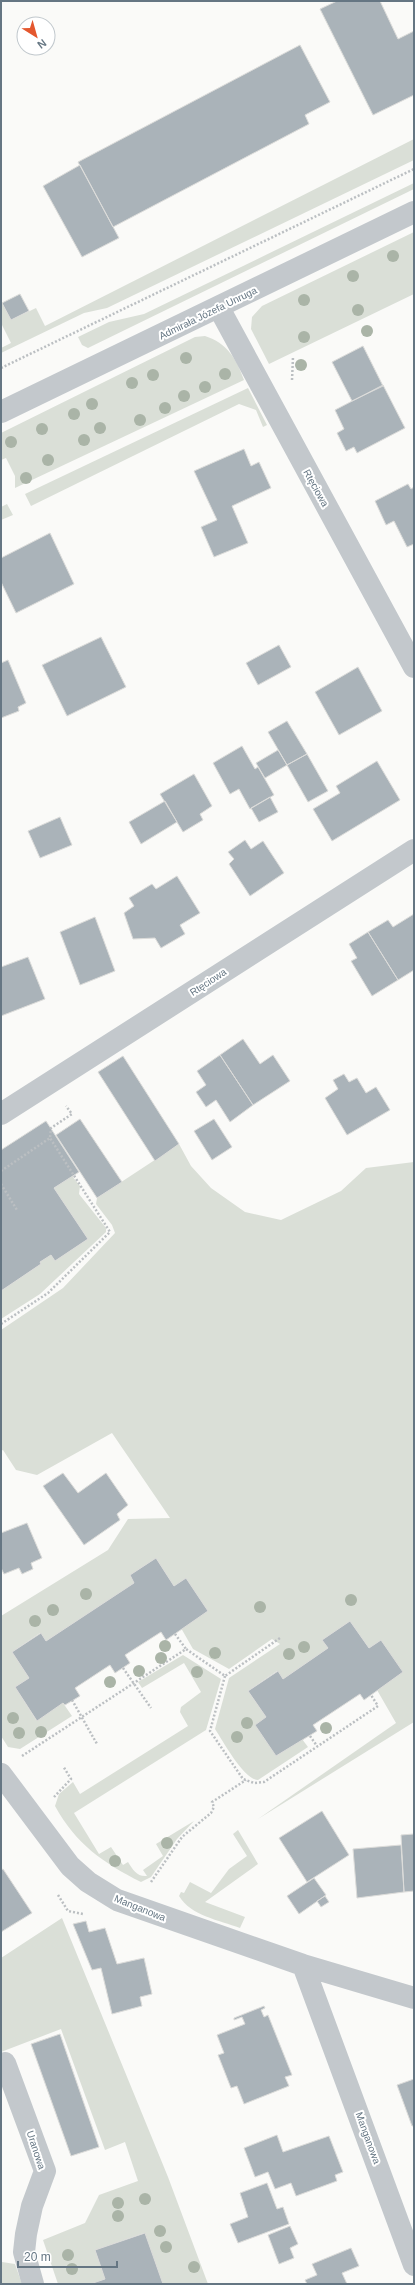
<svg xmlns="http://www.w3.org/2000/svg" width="415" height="2285" font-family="Arial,sans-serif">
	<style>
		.green { fill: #dadfd7 }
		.building { fill: #aab3b9; stroke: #dcdcda }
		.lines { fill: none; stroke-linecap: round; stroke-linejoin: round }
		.path { stroke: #bbbfc2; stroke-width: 2.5; stroke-dasharray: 2 2; stroke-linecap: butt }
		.minor { stroke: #c3c8cc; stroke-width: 22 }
		.tertiary { stroke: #c3c8cc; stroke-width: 22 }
		.tree { fill: #aab4a7 }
		.labels { text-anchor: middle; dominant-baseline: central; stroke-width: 4; stroke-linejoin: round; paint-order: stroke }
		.street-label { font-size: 10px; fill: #657683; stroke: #fff }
	</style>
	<rect width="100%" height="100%" fill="#fafaf8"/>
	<!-- green -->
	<path class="green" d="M414 139V160L107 308 84 313 1 353V348L11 343 1 323V301L11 320 36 308 45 326Z
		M414 183V189L88 348 82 345 78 337 109 322 144 314Z
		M414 232V294L269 364 251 329 252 317 262 306Z
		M205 336C227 343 236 358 244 380L15 488V476L6 458 1 460V433L195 337Z
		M248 388 267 425 263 427 256 410 239 404 31 506 25 494Z
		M7 504 13 515 1 520V507Z
		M179 1144 191 1166 211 1188 245 1212 281 1220 341 1191 366 1168 414 1162V1722L258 1819 396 1723 377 1690 402 1672 381 1640 369 1648 350 1621 322 1640 328 1648 283 1679 277 1671 248 1691 266 1717 276 1756 302 1739 308 1747 258 1780C244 1780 223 1741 215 1729L229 1678 280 1644 272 1639 229 1669 193 1649 181 1628 208 1611 186 1578 174 1586 156 1558 130 1575 134 1583 46 1641 40 1633 12 1652 29 1678 15 1687 36 1720 63 1703 72 1716 20 1749 8 1747 1 1736V1616L108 1550 128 1519 170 1518 112 1433 37 1475 16 1470 3 1450 1 1451V1330L63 1288 115 1233 112 1225 96 1204 97 1198Z
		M72 1176 80 1186 79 1194 106 1228V1232L40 1294 1 1319V1291L41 1264 40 1262 51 1255 55 1261 88 1239 54 1188Z
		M183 1655 221 1679 206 1730 74 1813 99 1854 111 1847 123 1865 128 1862C133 1870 137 1877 147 1876L143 1870 163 1856 156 1844 194 1821 177 1839 151 1877 141 1882C103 1863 76 1844 55 1806L59 1794 73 1782 80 1794 188 1726 180 1712 181 1707 201 1692 184 1663 142 1688 138 1682Z
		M238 1830 258 1864 205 1902 245 1917 240 1928C219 1920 191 1916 179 1896L181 1892 184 1893 190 1882 211 1893 229 1869 247 1856 233 1834Z
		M62 1918 168 2177 208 2284H163L144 2233 95 2250 105 2279 90 2284H58L43 2240 85 2223 99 2195 138 2181 125 2142 105 2150 61 2029 1 2052V1958Z
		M1 2259 2 2262 15 2264 22 2284H1Z"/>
	<!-- building -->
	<path class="building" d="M337 1H380L398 39 414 31V95L373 115 320 9Z
		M300 45 330 102 305 115 309 124 113 227 78 162Z
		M80 165 119 238 82 257 43 186Z
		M20 294 29 311 11 320 2 303Z
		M363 346 383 386 352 401 332 362Z
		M383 385 405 428 357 453 354 447 346 451 337 433 344 429 335 410Z
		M244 449 251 466 259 462 271 488 232 506 248 543 214 557 201 527 217 520 194 471Z
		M408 484 411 489 414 487V544L407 547 394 521 386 525 375 501Z
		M50 533 74 584 16 613 1 582V558Z
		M101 637 126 687 67 716 42 665Z
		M279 645 291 667 258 685 246 663Z
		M8 660 26 703 18 707 19 711 1 718V663Z
		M358 667 382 711 339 735 315 692Z
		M287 721 307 754 287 765 268 732Z
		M242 746 255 769 258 767 274 795 250 809 239 789 230 794 213 763Z
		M278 750 287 765 265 778 256 763Z
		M307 754 328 791 308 802 287 765Z
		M377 761 400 800 332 841 313 809 340 793 336 786Z
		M194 774 212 806 200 814 203 820 183 832 160 794Z
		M270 797 278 812 259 822 251 808Z
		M165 801 177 822 141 844 129 822Z
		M60 817 72 845 40 858 28 831Z
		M245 840 251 849 263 841 284 873 250 896 229 864 234 859 228 852Z
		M177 876 200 913 180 925 185 934 161 948 155 938 133 939 124 913 134 906 129 898 152 884 156 889Z
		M414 914V970L398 980 368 932 388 920 393 927Z
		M95 917 115 971 80 985 60 932Z
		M368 932 398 980 372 996 351 961 357 958 349 944Z
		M28 957 45 999 1 1016V967Z
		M243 1039 260 1064 273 1055 290 1081 253 1105 220 1055Z
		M220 1055 253 1105 230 1122 216 1100 206 1107 196 1092 206 1085 197 1071Z
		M123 1056 179 1144 155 1161 98 1072Z
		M344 1074 349 1082 357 1078 366 1093 376 1087 390 1110 347 1135 325 1098 338 1089 333 1080Z
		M80 1119 122 1182 97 1198 56 1135Z
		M214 1119 232 1147 212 1160 194 1131Z
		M46 1121 79 1172 54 1188 88 1239 55 1261 51 1255 40 1262 41 1264 1 1291V1150Z
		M63 1473 78 1493 106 1473 128 1505 117 1514 120 1520 84 1545 43 1486Z
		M27 1523 42 1558 31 1563 33 1569 22 1574 19 1568 4 1574 1 1568V1533Z
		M156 1558 174 1586 186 1578 208 1611 166 1640 161 1632 125 1655 130 1663 115 1673 110 1665 75 1688 80 1696 65 1705 63 1703 37 1721 15 1687 29 1678 12 1652 41 1633 46 1641 134 1583 130 1575Z
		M350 1621 369 1648 381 1640 403 1672 364 1700 360 1694 313 1725 317 1731 276 1756 255 1725 266 1717 248 1691 278 1671 283 1679 328 1648 322 1640Z
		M322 1811 349 1855 307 1882 279 1838Z
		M414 1834V1891L404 1892 401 1835Z
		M401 1845 404 1892 357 1898 353 1849Z
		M3 1869 32 1913 1 1932V1870Z
		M314 1878 326 1895 299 1914 287 1896Z
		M325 1896 329 1902 321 1907 317 1901Z
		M86 1921 89 1932 105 1928 117 1964 144 1958 152 1994 140 1997 142 2006 112 2014 101 1968 92 1970 73 1924Z
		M264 2006 265 2008 261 2010 264 2017 268 2015 292 2075 285 2077 289 2086 244 2104 237 2086 231 2088 218 2055 224 2053 217 2035 245 2024 242 2017 234 2020V2018Z
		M60 2034 99 2147 71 2156 31 2044Z
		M414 2079V2126H412L397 2085Z
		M277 2135 283 2152 329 2136 343 2172 335 2175 337 2181 296 2196 291 2183 275 2189 268 2172 255 2177 244 2148Z
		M267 2183 277 2209 283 2207 289 2224 238 2243 230 2224 248 2217 240 2193Z
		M290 2226 298 2244 290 2248 294 2258 279 2264 268 2235Z
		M145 2233 163 2284H90L105 2279 95 2250Z
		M351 2248 359 2266 342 2273 347 2284H307L305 2280 317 2275 312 2264Z"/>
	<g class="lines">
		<!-- path -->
		<path class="path" d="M1 368 414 169
			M292 380 293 357
			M1 1171 50 1138 51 1128 72 1114 66 1106
			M1 1184 17 1210
			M1 1324 48 1293 110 1232 50 1138
			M175 1634 186 1649
			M123 1668 151 1708
			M225 1676 210 1731 243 1779 254 1783 264 1782 378 1706 371 1695
			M72 1700 97 1744
			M310 1736 317 1746
			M22 1756 186 1649 225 1676 280 1638
			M54 1797 71 1779 63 1766
			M151 1882 182 1837 211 1813 214 1807 212 1802 246 1780
			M58 1895 68 1911 83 1914"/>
		<!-- minor -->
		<path class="minor" d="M219 308 414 667
			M1 1114 414 850
			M1 1774 70 1866 88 1882 117 1900 303 1965 414 1998
			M303 1965 414 2265
			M5 2063 45 2171 32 2206 26 2234 24 2252 33 2284"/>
		<!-- tertiary -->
		<path class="tertiary" d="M1 412 414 212"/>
	</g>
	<!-- trees -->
	<g class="tree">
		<circle cx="393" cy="256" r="6"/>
		<circle cx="353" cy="276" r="6"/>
		<circle cx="304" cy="300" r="6"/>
		<circle cx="358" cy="310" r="6"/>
		<circle cx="367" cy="331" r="6"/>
		<circle cx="304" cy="337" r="6"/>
		<circle cx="186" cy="358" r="6"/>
		<circle cx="301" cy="365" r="6"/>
		<circle cx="225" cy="374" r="6"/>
		<circle cx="153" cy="375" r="6"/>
		<circle cx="132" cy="383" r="6"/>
		<circle cx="205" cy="387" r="6"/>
		<circle cx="184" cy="396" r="6"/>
		<circle cx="92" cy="404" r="6"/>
		<circle cx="165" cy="408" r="6"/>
		<circle cx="74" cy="414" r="6"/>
		<circle cx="140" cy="420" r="6"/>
		<circle cx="100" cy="428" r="6"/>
		<circle cx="42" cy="429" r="6"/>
		<circle cx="84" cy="440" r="6"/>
		<circle cx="11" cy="442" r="6"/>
		<circle cx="48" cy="460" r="6"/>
		<circle cx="26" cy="478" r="6"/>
		<circle cx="86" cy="1594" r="6"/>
		<circle cx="351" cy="1600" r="6"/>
		<circle cx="260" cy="1607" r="6"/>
		<circle cx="53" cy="1610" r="6"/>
		<circle cx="35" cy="1621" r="6"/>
		<circle cx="165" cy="1646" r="6"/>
		<circle cx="304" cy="1647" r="6"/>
		<circle cx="215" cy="1653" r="6"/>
		<circle cx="289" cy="1654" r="6"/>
		<circle cx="161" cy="1658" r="6"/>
		<circle cx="139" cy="1671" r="6"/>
		<circle cx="197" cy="1672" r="6"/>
		<circle cx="110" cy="1682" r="6"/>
		<circle cx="13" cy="1718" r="6"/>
		<circle cx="247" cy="1723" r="6"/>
		<circle cx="326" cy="1728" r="6"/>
		<circle cx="41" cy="1732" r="6"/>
		<circle cx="19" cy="1733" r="6"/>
		<circle cx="237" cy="1737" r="6"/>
		<circle cx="167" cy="1843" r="6"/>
		<circle cx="115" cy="1861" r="6"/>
		<circle cx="145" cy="2199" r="6"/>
		<circle cx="118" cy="2203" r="6"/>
		<circle cx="118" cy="2216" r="6"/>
		<circle cx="160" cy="2231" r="6"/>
		<circle cx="166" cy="2247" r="6"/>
		<circle cx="68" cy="2255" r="6"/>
		<circle cx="194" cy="2267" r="6"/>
		<circle cx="72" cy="2269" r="6"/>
	</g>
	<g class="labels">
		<!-- street labels -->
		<g class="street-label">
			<text transform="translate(208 313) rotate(-26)">Admirała Józefa Unruga</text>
			<text transform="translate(316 488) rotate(61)">Rtęciowa</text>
			<text transform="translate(208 982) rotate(-33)">Rtęciowa</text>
			<text transform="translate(140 1908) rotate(22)">Manganowa</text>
			<text transform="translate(368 2138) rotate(70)">Manganowa</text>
			<text transform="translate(36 2150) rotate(72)">Uranowa</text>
		</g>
	</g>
	<!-- border -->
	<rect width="415" height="2285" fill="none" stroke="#657683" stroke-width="4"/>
	<!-- north arrow -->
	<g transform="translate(36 36) rotate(143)"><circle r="19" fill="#ffffff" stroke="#c1c8cd"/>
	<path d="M0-3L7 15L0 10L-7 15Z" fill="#e4572e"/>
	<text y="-6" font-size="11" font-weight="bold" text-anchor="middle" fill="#657683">N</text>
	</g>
	<!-- scale -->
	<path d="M18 2261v6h99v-6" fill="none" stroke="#657683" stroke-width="2"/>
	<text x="24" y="2261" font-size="12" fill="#657683" stroke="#ffffff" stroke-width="3" paint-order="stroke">20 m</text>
</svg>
